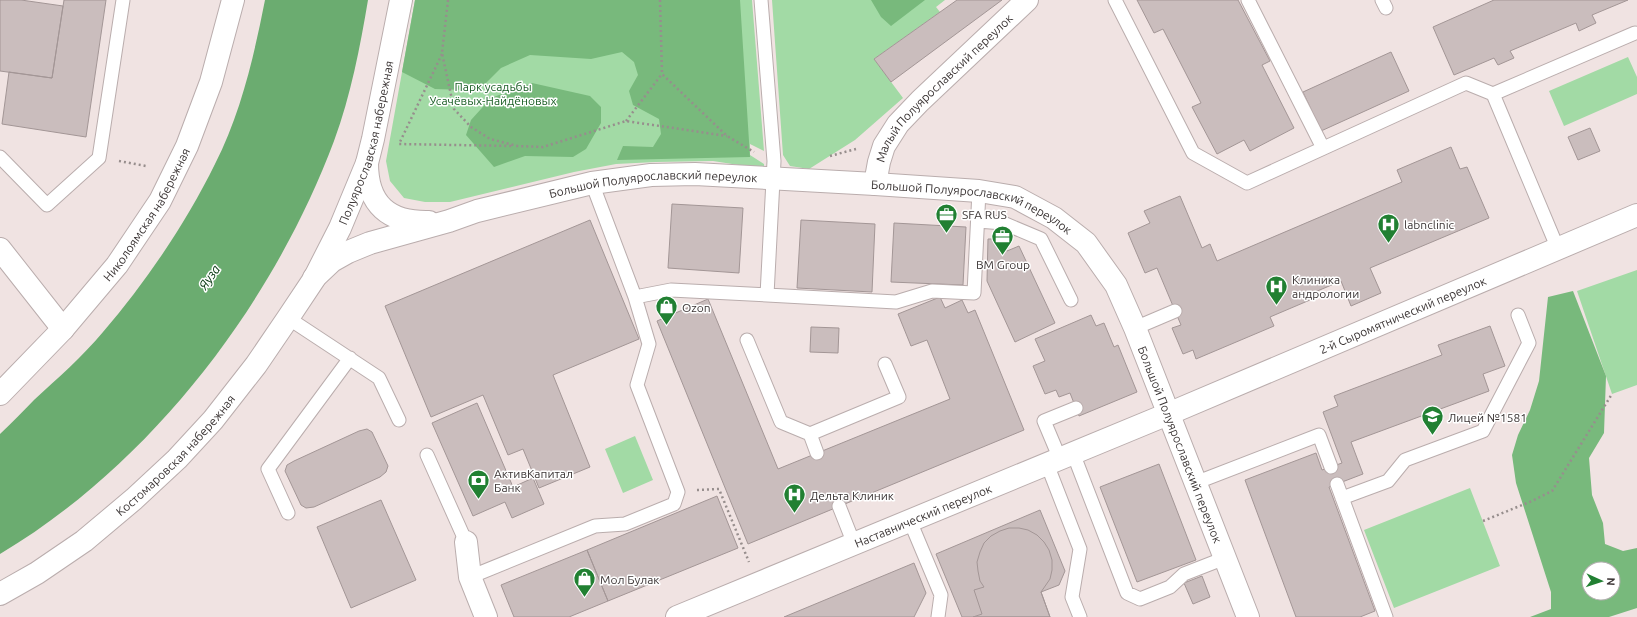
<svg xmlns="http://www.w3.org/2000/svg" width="1637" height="617" font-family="Ubuntu,sans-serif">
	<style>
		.green { fill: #a2daa5 }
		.forest { fill: #78b97c; fill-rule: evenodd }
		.water { fill: #6bac70 }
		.building { fill: #cabdbd; stroke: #a39696 }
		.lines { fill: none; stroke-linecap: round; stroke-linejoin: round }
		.lane-casing { stroke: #baadad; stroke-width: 15 }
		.street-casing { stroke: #baadad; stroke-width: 24 }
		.secondary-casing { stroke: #baadad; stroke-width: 24 }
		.path { stroke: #978e8d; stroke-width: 2.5; stroke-dasharray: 2 3; stroke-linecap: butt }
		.lane { stroke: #fff; stroke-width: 13 }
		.street { stroke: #fff; stroke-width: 22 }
		.secondary { stroke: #fff; stroke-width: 22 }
		.labels { text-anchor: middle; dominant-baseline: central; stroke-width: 3; stroke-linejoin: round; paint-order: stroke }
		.park-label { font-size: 12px; fill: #195d24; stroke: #fff }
		.street-label { font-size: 12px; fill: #3b3535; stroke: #fff }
		.poi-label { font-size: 12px; fill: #3b3535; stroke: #fff; text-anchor: start }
		.water-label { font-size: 13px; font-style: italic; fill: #03350d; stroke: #fff }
	</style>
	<rect width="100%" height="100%" fill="#f0e3e2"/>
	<!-- green -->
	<path class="green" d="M415 0H752L764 151 750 144V155L764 164V169L713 161 656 162 616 164 574 172 450 202H425L404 198 390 181 386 161Z
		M772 0H945L936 7 940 12 874 59 903 98 855 140 809 169 790 166 783 155Z
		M1628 57 1637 77V94L1564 126 1549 91Z
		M1637 270V385L1612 394 1577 291Z
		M635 436 653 480 623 493 605 449Z
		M1470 488 1500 566 1394 608 1364 530Z"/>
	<!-- forest -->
	<path class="forest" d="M415 0H740L750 157 617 160 623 146 653 147 661 134 659 119 633 105 629 91 638 75 634 62 622 52 591 59 530 55 501 68 480 89 465 90 435 89 402 72Z
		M871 0H925L891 26 881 17Z
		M532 83 590 96 601 107V123L586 149 573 157 525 156 494 167 466 135 471 120 491 98Z
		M1573 291 1606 376 1604 433 1589 458 1592 495 1603 523 1605 544 1623 551 1637 548V608L1609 617H1530L1551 609V592L1516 483 1512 455 1518 435 1530 410 1539 381 1548 297ZM1589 569H1613V593H1589Z"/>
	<!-- water -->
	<path class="water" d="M265 0H368C360 47 351 95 334 141 273 304 151 464 0 554V434C12 423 23 411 34 400 58 378 82 357 103 332 146 282 186 223 215 164 241 113 254 56 265 0Z"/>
	<!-- building -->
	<path class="building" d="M0 0H21L63 6 52 78 0 71Z
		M64 0H106L86 137 2 124 9 72 52 78Z
		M957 0H1002L891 82 874 59Z
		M1137 0H1238L1270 61 1262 65 1294 128 1250 151 1244 140 1217 154 1192 107 1201 103 1163 29 1154 33Z
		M1494 0H1628L1592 15 1596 23 1579 31 1576 23 1510 51 1514 58 1498 65 1494 58 1454 75 1433 27Z
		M1391 52 1409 91 1321 131 1303 92Z
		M1590 128 1600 151 1578 160 1568 137Z
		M1451 147 1460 169 1467 167 1489 218 1370 268 1381 293 1351 306 1341 281 1315 292 1317 297 1270 317 1274 326 1196 359 1193 350 1183 354 1172 328 1181 325 1157 268 1145 273 1128 233 1150 223 1144 211 1180 196 1202 248 1210 244 1217 261 1402 182 1397 170Z
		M672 204 743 208 739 273 668 268Z
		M590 220 639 339 553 375 590 467 539 488 523 449 508 455 483 395 431 417 385 306Z
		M801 220 875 224 872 292 797 288Z
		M894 223 966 227 963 285 891 282Z
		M988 239H1000L1007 251 1019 246 1055 323 1015 342 987 281Z
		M940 297 945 308 962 300 968 313 975 310 1024 430 748 544 657 321 708 299 778 469 950 399 927 340 911 346 898 314Z
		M1091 315 1096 326 1104 323 1114 347 1118 345 1137 392 1079 416 1070 393 1059 397 1056 390 1045 394 1033 366 1045 361 1035 339Z
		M1490 326 1505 366 1483 374 1489 391 1351 442 1363 474 1329 487 1375 611 1360 617H1296L1245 480 1316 453 1322 470 1342 463 1323 412 1338 406 1334 396 1442 355 1438 345Z
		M811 327 839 328 838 353 810 352Z
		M477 403 513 487 533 478 544 504 512 518 505 502 473 516 432 423Z
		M367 429 372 432 388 466 386 472 380 477 314 507 306 508 301 505 285 471 287 465 294 461 359 431Z
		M1159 464 1196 560 1137 582 1100 487Z
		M717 496 738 548 608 601 587 550Z
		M381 500 416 580 351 608 317 527Z
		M1040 510 1065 571 1059 585 1041 592 1050 617H962L936 554Z
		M1009 528H1019L1028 530 1037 535 1044 542 1049 550 1052 560V570L1050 579 1041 592 1050 617H973L982 614 974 590 984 587 980 581 978 571 977 562 980 552 984 543 991 536 1000 531Z
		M587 550 608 601 569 617H514L501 585Z
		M914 563 926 593 914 617H784Z
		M1202 576 1210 597 1193 604 1184 583Z"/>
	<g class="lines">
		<defs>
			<path id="lane" d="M1115 0 1193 153 1247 183 1466 83 1493 94 1558 249
				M1248 0 1323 148
				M1382 0 1386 8
				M1493 94 1635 33
				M0 157 47 205 99 158 123 0
				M978 221 1003 223 1041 239 1071 300
				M767 295 896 302 932 291 974 293 979 191
				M635 297 671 290 767 295 774 161 761 0
				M288 318 379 378 399 420
				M1135 328 1175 311
				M747 340 781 422 810 434
				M817 453 810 434 899 397 885 364
				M1073 453 1127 593 1140 599 1170 587 1184 574 1225 558
				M427 455 466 542
				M1060 459 1044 421 1076 408
				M1047 464 1080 549 1072 597 1080 617
				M1195 483 1319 435 1331 467
				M1337 484 1386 617
				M1342 498 1388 481 1405 460 1483 431 1529 343 1518 315
				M839 506 854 544
				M288 513 268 469 350 358
				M910 521 941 595 938 617
				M470 577 595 526 625 524 674 504 678 492 637 385 649 344 635 297 592 183"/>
			<g id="street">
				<path d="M367 163C367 205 389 223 429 222"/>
				<path id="s1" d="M875 184 879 162 884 146 898 124 920 101 1027 0"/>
				<path d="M0 249 63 329"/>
				<path id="s2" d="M314 278 332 261 348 252 370 243 449 221 477 211 592 183 651 175 695 174 875 184 979 191 1015 197 1054 218 1086 243 1116 285 1135 328 1248 617"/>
				<path d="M466 542 470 577 486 617"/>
				<path id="s3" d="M677 617 1168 414 1637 215"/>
			</g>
			<g id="secondary">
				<path id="s4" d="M0 394 63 329 117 265 160 201 187 146 211 82 233 0"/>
				<path id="s5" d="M0 594 37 573 84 541 134 499 177 459 213 420 256 365 288 318 314 279 340 228 367 163 373 139 401 0"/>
			</g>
		</defs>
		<!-- lane casing -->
		<use href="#lane" class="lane-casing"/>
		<!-- street casing -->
		<use href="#street" class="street-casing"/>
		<!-- secondary casing -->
		<use href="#secondary" class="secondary-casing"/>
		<!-- path -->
		<path class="path" d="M448 0 442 53 454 109 471 127 490 139 517 146 543 147 626 121 727 136
			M660 0 662 74 727 136 754 152
			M442 54 399 144 513 146
			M626 121 662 74
			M830 156 856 149
			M119 161 146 166
			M697 490 719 489 749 562
			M1483 521 1532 501 1552 491 1612 394"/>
		<!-- lane -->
		<use href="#lane" class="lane"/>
		<!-- street -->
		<use href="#street" class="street"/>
		<!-- secondary -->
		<use href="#secondary" class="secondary"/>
	</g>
	<!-- icons -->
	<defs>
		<symbol id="office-pin" viewBox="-11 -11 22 30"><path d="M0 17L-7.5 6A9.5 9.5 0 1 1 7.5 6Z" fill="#218032" stroke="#fff"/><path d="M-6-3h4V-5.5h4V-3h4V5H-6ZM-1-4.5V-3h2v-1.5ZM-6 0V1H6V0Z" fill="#fff"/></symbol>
		<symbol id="hospital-pin" viewBox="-11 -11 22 30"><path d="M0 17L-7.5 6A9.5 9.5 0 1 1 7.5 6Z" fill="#218032" stroke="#fff"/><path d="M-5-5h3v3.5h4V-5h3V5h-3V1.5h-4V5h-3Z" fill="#fff"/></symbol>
		<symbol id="shop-pin" viewBox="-11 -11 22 30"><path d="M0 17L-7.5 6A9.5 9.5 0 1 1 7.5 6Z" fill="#218032" stroke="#fff"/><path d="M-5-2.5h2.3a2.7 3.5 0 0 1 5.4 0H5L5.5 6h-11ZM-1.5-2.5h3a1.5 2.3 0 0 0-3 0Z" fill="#fff"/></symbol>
		<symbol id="school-pin" viewBox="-11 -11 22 30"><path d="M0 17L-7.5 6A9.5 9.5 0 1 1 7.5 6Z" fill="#218032" stroke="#fff"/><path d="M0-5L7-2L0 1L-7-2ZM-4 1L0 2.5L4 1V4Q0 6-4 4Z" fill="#fff"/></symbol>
		<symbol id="bank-pin" viewBox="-11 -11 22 30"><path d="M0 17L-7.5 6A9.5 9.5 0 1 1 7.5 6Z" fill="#218032" stroke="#fff"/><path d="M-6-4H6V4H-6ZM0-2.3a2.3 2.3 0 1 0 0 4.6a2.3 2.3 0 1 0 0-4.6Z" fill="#fff"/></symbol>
	</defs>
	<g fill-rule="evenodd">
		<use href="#office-pin" x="934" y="202" width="25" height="34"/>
		<use href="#hospital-pin" x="1376" y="212" width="25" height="34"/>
		<use href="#office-pin" x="990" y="224" width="25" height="34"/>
		<use href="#hospital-pin" x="1264" y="274" width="25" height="34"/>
		<use href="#shop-pin" x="654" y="294" width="25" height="34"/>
		<use href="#school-pin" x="1420" y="404" width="25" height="34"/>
		<use href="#bank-pin" x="466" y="468" width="25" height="34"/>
		<use href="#hospital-pin" x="782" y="482" width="25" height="34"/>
		<use href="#shop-pin" x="572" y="566" width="25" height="34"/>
	</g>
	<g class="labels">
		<!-- park labels -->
		<g class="park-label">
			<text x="493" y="86">Парк усадьбы<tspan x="493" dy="14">Усачёвых-Найдёновых</tspan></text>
		</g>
		<!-- street labels -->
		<g class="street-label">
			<text stroke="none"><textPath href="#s1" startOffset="122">Малый Полуярославский переулок</textPath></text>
			<text stroke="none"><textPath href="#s5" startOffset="597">Полуярославская набережная</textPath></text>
			<text stroke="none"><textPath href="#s2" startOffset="358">Большой Полуярославский переулок</textPath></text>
			<text stroke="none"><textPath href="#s2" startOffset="682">Большой Полуярославский переулок</textPath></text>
			<text stroke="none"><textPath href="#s4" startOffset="233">Николоямская набережная</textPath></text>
			<text stroke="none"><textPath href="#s3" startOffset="786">2-й Сыромятнический переулок</textPath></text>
			<text stroke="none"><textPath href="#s2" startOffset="1030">Большой Полуярославский переулок</textPath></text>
			<text stroke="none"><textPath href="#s5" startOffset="225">Костомаровская набережная</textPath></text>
			<text stroke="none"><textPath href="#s3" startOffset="266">Наставнический переулок</textPath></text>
		</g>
		<!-- poi labels -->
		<g class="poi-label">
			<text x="962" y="214">SFA RUS</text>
			<text x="1404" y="224">labnclinic</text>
			<text x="1003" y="264" text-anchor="middle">BM Group</text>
			<text x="1292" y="279">Клиника<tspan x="1292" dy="14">андрологии</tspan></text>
			<text x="682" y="307">Ozon</text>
			<text x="1448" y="417">Лицей №1581</text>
			<text x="494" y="473">АктивКапитал<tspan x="494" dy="14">Банк</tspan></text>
			<text x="810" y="495">Дельта Клиник</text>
			<text x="600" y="579">Мол Булак</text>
		</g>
		<!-- water labels -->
		<g class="water-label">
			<text transform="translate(209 277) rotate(-56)">Яуза</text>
		</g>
	</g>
	<!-- north arrow -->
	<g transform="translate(1601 581) rotate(93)"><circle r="19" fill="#ffffff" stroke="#b1aeae"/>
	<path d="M0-3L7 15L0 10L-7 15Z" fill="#218032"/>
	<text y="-6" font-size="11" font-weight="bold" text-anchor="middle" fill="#3b3535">N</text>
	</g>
</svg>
